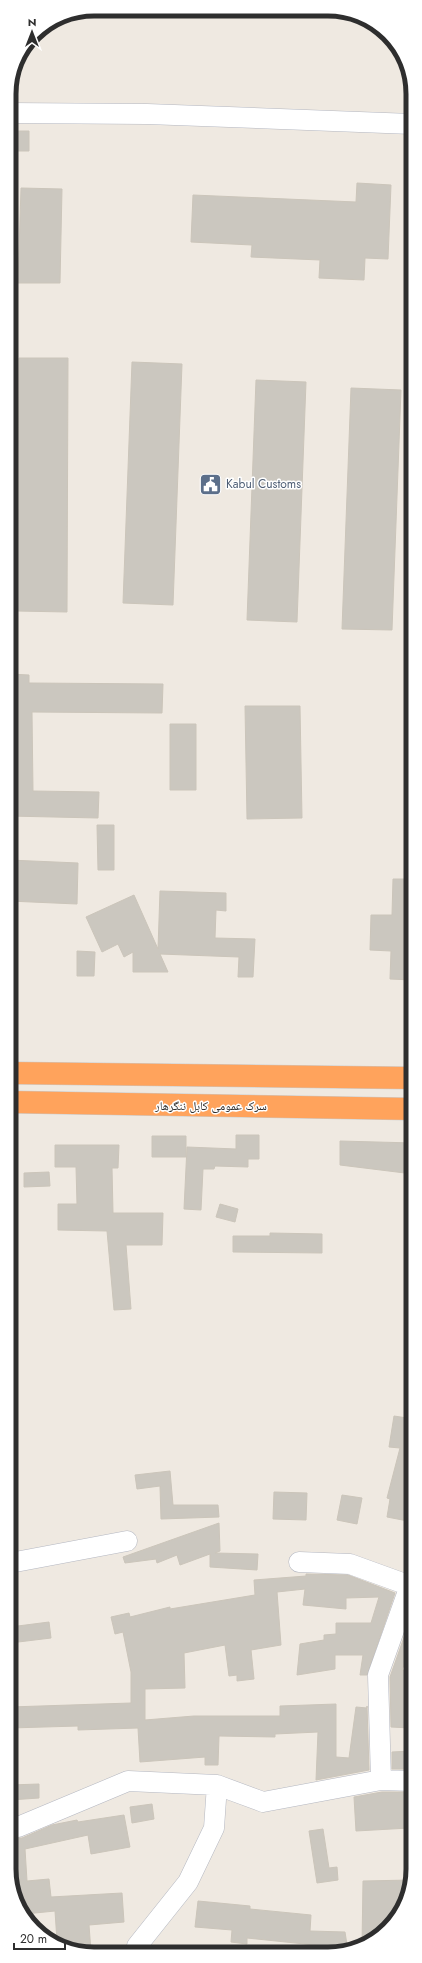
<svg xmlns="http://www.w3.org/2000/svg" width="422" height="1963" font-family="Jost,'Noto Naskh Arabic',sans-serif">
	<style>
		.building { fill: #cbc7bf; stroke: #cbc5ba }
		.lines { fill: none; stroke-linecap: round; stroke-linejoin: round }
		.minor-casing { stroke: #b4b7c1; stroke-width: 21 }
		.highway-casing { stroke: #c9c9c9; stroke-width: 23 }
		.minor { stroke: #fff; stroke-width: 20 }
		.highway { stroke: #ffa35c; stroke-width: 22 }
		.labels { text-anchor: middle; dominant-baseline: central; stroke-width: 3; stroke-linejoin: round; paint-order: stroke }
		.service-label { font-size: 12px; fill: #4e5e75; stroke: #fff; text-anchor: start }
		.street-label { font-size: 12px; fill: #2e2e2e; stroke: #fff }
		.rim { fill: none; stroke: #2e2e2e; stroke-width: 5 }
	</style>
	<rect width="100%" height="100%" fill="#efe9e1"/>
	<!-- building -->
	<path class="building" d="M14 131H29V151H15Z
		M357 183 391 185 388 259 365 258 364 280 319 278 320 260 251 257 252 245 191 242 193 195 356 202Z
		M21 188 62 189 60 283H18Z
		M19 358H68L67 612 17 611Z
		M132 362 182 364 173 605 123 603Z
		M256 380 306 382 297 622 247 620Z
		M351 388 401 390 392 630 342 629Z
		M9 674 29 675V683L163 684 162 713 32 712 33 791 99 792 98 818 9 816Z
		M245 706H300L302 818 247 819Z
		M170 724H196V790H170Z
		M97 825H114V870H98Z
		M9 860 78 863 77 904 9 901Z
		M393 879H413V980L390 979 391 951 370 950 371 915H392Z
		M160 891 226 893V911L216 910 215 938 255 939 253 977H238L239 957 160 954 168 972H133V952L124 957 118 944 102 952 86 917 134 895 158 949Z
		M77 951 95 952 94 976H77Z
		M236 1135H259V1159H248V1167L215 1166 214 1169H203L201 1210 184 1209 187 1147 236 1149Z
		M152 1136H186V1157H152Z
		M340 1141 413 1143V1174L340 1165Z
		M55 1145H119L118 1168H112L113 1213H163L162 1245H126L131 1309 114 1310 107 1231 58 1230V1204H77L76 1167H55Z
		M49 1172 50 1186 24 1187V1173Z
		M220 1204 238 1209 235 1222 216 1217Z
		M270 1233 322 1234V1253L233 1252V1236H270Z
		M394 1416 407 1418 408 1416H413V1522L387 1517 390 1499 387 1498 400 1448 389 1447Z
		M170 1471 173 1505H218L219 1517 161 1519 160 1486 137 1489 135 1475Z
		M274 1492 307 1493 306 1520 273 1519Z
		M342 1495 362 1498 357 1524 337 1520Z
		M219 1523 220 1551 215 1553 258 1554 257 1570 210 1567V1554L180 1565 177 1555 157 1563 156 1559 125 1563 123 1557Z
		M306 1574 348 1575 395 1593 367 1675H360L363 1655H335V1669L297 1675 300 1644 324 1640V1635L336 1634V1623H371L379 1597 346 1598V1609L303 1605 305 1589 277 1592 281 1645 251 1650 254 1679 237 1681V1675L229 1676 225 1645 184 1653 185 1688 145 1689V1720L194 1716H280V1706L336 1704V1757L349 1758 356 1707 367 1708V1706L369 1770 316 1780 318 1732 275 1734V1737L219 1736 218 1765H205V1757L140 1762 138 1728 78 1730V1726L10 1728V1707L131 1703V1672L123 1632 115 1634 111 1617 129 1613 130 1617 170 1607V1609L255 1595 254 1580 306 1576Z
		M413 1612V1643L402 1670 413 1671 410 1728 391 1727 390 1677Z
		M49 1622 51 1638 10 1643V1627Z
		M412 1751 413 1769H392V1752Z
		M39 1784V1798L10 1800V1785Z
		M382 1792H413V1799H408L409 1828 356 1831 354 1797Z
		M152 1804 154 1819 132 1823 130 1807Z
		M124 1815 130 1847 91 1854 88 1835 25 1849 27 1881 49 1879 51 1897 122 1893 124 1922 89 1925 91 1952H77L57 1941 55 1911 25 1914 10 1880V1838H22L52 1825 77 1820 78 1822Z
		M323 1829 329 1868 337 1867 338 1880 317 1883 309 1831Z
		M411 1880 392 1925 362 1946 363 1881Z
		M198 1901 250 1906V1909L311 1915 310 1931 345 1932 348 1951 339 1953H323L324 1946 247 1938V1944L231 1942 232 1930 195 1927Z"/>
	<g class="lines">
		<defs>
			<path id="minor" d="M9 113 147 114 412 124
				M299 1562 350 1564 408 1585
				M10 1563 127 1541
				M381 1780 378 1675 413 1577
				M10 1827H18L128 1781 217 1785 263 1802 381 1780 413 1781
				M136 1953 137 1946 188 1882 214 1828 217 1785"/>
			<path id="highway" d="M9 1073 413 1078
				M9 1102 413 1109"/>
		</defs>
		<!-- minor casing -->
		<use href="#minor" class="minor-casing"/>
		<!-- highway casing -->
		<use href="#highway" class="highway-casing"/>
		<!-- minor -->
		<use href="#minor" class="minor"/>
		<!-- highway -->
		<use href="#highway" class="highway"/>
	</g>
	<!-- icons -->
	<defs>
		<symbol id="civic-square" viewBox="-11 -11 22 22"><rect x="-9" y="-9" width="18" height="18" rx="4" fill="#5c6f8a" stroke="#fff"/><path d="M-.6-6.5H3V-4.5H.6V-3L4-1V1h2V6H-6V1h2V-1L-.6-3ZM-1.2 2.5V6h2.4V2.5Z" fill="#fff"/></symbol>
	</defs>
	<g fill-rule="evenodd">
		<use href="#civic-square" x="198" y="472" width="25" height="25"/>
	</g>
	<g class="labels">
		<!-- service labels -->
		<g class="service-label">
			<text x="226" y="484">Kabul Customs</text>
		</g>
		<!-- street labels -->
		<g class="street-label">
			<text x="211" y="1106">سرک عمومی کابل ننگرهار</text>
		</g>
	</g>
	<!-- crop -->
	<path d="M0 0H422V1963H0ZM94 16H328A78 78 0 0 1 406 94V1869A78 78 0 0 1 328 1947H94A78 78 0 0 1 16 1869V94A78 78 0 0 1 94 16Z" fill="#fff" fill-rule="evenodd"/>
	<path class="rim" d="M94 16H328A78 78 0 0 1 406 94V1869A78 78 0 0 1 328 1947H94A78 78 0 0 1 16 1869V94A78 78 0 0 1 94 16Z"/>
	<!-- north arrow -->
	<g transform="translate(32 32)" stroke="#ffffff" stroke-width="3" paint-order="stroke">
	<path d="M0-3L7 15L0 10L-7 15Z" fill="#2e2e2e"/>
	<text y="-6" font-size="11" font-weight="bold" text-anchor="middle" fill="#2e2e2e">N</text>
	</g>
	<!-- scale -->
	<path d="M14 1943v6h51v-6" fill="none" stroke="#2e2e2e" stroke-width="2"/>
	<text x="20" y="1943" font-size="12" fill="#2e2e2e" stroke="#ffffff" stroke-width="3" paint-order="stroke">20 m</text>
</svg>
